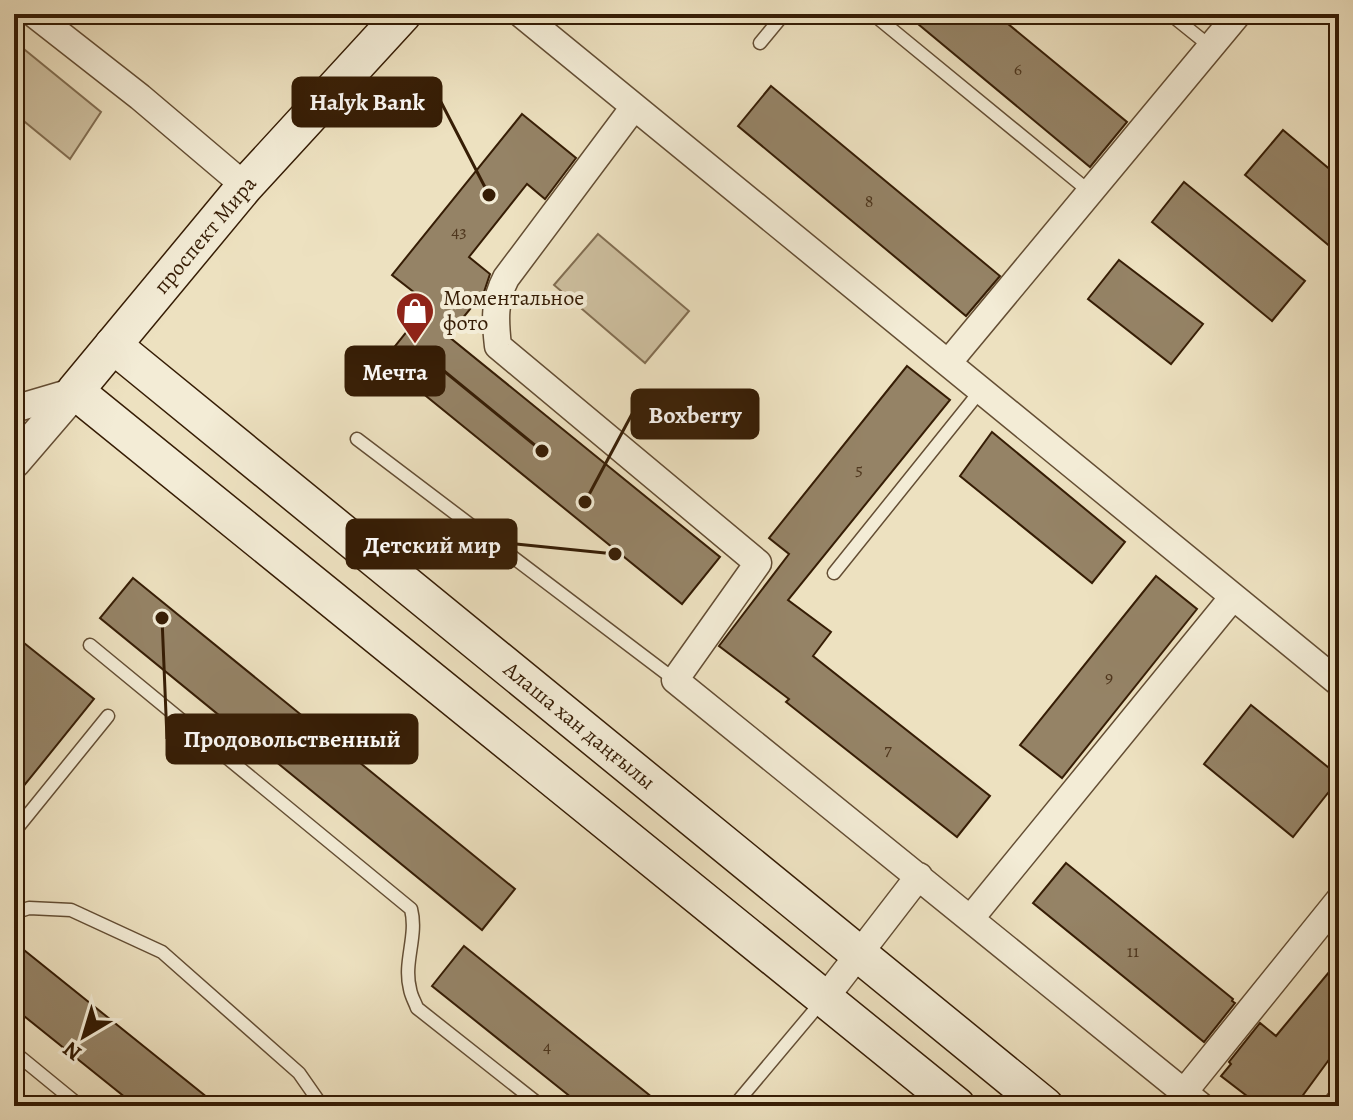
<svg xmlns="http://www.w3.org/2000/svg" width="1353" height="1120" font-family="Alegreya,serif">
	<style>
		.green { fill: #cec0a0; stroke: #826e52; stroke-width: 2 }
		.building { fill: #958366; stroke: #361d05; stroke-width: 2 }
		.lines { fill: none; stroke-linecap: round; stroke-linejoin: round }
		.service-casing { stroke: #644e34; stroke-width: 15 }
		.minor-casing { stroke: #644e34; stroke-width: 29 }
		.tertiary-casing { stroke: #644e34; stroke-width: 35 }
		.secondary-casing { stroke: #361d05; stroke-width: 39 }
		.service { stroke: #f3ecd6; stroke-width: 12 }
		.minor { stroke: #f3ecd6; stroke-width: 26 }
		.tertiary { stroke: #f3ecd6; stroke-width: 32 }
		.secondary { stroke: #f3ecd6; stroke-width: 36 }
		.labels { text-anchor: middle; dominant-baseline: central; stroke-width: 8; stroke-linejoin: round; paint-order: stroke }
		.number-label { font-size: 18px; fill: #4e361d }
		.street-label { font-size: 22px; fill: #361d05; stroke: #f3ecd6 }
		.poi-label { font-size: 22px; fill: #361d05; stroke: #f3ecd6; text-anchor: start }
		.leader { fill: none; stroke: #361d05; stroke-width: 3 }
		.callout-dot { fill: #361d05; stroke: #f3ecd6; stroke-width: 3 }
		.callout { fill: #361d05; stroke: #361d05; stroke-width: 3 }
		.callout-label { font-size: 24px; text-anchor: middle; font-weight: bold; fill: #fff }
	</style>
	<rect width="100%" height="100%" fill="#ede1c0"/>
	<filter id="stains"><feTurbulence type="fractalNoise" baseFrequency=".0025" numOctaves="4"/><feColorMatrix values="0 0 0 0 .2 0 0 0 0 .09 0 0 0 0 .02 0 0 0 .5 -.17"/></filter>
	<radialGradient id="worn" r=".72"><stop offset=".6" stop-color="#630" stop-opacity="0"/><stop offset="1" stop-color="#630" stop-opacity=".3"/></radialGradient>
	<!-- green -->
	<path class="green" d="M14 41 101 112 70 159 14 113Z
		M598 234 689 311 645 363 554 285Z"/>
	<!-- building -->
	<path class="building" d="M906 14H996L1127 122 1090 167Z
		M771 86 1000 276 966 316 738 126Z
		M522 114 576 158 545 199 527 184 469 257 490 274 484 292 448 336 720 557 682 604 383 361 429 304 392 275Z
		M1283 130 1339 177V254L1245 175Z
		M1184 182 1305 281 1272 321 1152 222Z
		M1119 260 1203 324 1171 364 1088 299Z
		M907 366 950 400 788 600 831 632 813 656 990 796 957 837 786 702 789 699 719 646 789 554 769 538Z
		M992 432 1125 542 1092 583 960 476Z
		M1156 576 1197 609 1062 778 1020 745Z
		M133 578 515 889 482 930 100 618Z
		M24 643 94 699 14 798V654Z
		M1251 705 1339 776V779L1293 837 1204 764Z
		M1066 863 1233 999 1232 1001 1235 1003 1204 1042 1033 903Z
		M14 942 218 1106H136L14 1008Z
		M464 946 663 1106H582L432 986Z
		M1339 960V1046L1295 1106H1260L1221 1076 1231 1064 1229 1062 1260 1023 1276 1036Z"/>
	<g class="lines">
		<defs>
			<path id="service" d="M873 14 1090 192
				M1170 14 1211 47
				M760 43 784 14
				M357 439 675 680
				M834 573 981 390
				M90 645 411 909C418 936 403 962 410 989 411 996 415 1002 417 1008L541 1106
				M14 832 108 716
				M14 913 29 908 71 910 162 952 299 1073 322 1106
				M14 1052 80 1106
				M734 1106 823 1000"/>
			<path id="minor" d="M34 14 140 97 245 186
				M521 14 1339 683
				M634 107 506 278C494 301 495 320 498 346L758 563 675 680 1201 1106
				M948 363 1238 14
				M14 409 75 391
				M971 918 1233 597
				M825 998 919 876
				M1184 1092 1339 900
				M1336 1106 1339 1102"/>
			<path id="tertiary" d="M14 462 75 391"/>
			<g id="secondary">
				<path d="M403 14 245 186 75 391 957 1106"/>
				<path id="s1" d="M113 345 1045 1106"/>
			</g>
		</defs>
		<!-- service casing -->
		<use href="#service" class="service-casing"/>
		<!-- minor casing -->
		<use href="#minor" class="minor-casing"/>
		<!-- tertiary casing -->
		<use href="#tertiary" class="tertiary-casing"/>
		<!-- secondary casing -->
		<use href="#secondary" class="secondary-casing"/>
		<!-- service -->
		<use href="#service" class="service"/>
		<!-- minor -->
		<use href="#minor" class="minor"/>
		<!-- tertiary -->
		<use href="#tertiary" class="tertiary"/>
		<!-- secondary -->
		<use href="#secondary" class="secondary"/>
	</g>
	<!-- icons -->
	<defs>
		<symbol id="shop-pin" viewBox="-11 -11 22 30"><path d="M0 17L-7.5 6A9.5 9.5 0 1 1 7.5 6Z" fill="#8f2418" stroke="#f3ecd6"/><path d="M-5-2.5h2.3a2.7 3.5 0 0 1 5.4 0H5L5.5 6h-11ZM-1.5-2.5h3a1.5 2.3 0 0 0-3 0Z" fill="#fff"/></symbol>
	</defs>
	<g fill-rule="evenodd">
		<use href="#shop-pin" x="393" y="289" width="44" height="60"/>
	</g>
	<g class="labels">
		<!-- number labels -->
		<g class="number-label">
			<text x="1018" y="69">6</text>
			<text x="869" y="201">8</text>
			<text x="459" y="231">43</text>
			<text x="859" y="469">5</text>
			<text x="1109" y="677">9</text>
			<text x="888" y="749">7</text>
			<text x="1133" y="951">11</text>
			<text x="547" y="1046">4</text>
		</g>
		<!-- street labels -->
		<g class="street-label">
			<text transform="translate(205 235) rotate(-50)">проспект Мира</text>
			<text stroke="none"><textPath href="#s1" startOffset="602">Алаша хан даңғылы</textPath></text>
		</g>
		<!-- poi labels -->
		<g class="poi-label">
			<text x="443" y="298">Моментальное<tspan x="443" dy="25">фото</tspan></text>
		</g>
	</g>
	<!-- callouts -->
	<path class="leader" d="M489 195L441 102M542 451L444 371M585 502L632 414M615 554L516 544M162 618L167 739"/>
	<g class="callout-dot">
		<circle cx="489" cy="195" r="8"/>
		<circle cx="542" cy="451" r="8"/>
		<circle cx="585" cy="502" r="8"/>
		<circle cx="615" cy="554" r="8"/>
		<circle cx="162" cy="618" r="8"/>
	</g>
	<g class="callout">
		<rect x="293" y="78" width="148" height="48" rx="8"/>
		<rect x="346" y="347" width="98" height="48" rx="8"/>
		<rect x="632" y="390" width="126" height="48" rx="8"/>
		<rect x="347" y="520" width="169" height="48" rx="8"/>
		<rect x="167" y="715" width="250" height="48" rx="8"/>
	</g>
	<g class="callout-label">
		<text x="367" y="110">Halyk Bank</text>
		<text x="395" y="380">Мечта</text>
		<text x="695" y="423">Boxberry</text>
		<text x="432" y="553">Детский мир</text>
		<text x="292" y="747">Продовольственный</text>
	</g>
	<!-- margin -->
	<rect width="1353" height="1120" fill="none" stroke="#ede1c0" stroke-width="48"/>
	<rect x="16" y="16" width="1321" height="1088" fill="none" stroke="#361d05" stroke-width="4"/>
	<rect x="24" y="24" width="1305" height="1072" fill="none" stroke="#361d05" stroke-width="2"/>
	<!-- north arrow -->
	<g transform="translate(84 1036) rotate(218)" stroke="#f3ecd6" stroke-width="6" paint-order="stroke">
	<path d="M0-6L14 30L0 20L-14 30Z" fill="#361d05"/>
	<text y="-12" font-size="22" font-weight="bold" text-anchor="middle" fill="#361d05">N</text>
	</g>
	<rect width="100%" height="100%" filter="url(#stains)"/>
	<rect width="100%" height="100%" fill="url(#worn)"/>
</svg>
